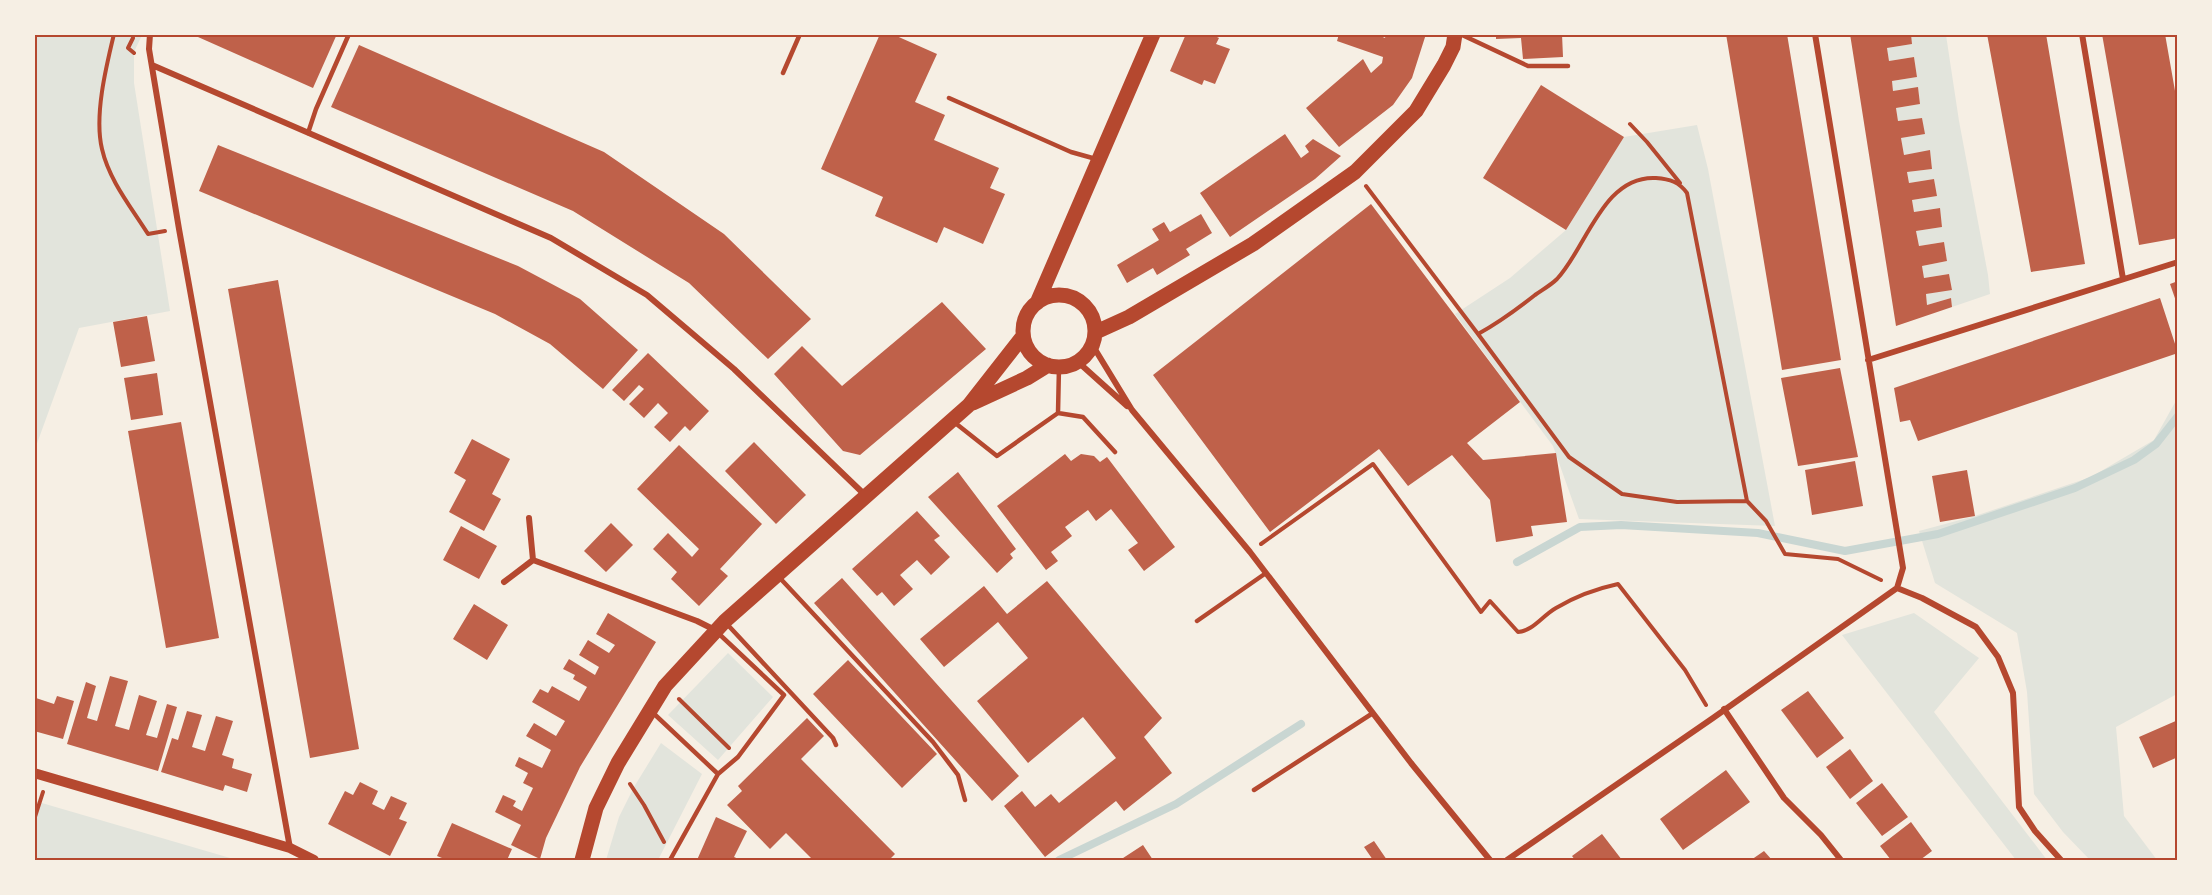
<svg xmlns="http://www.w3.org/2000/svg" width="2212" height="895" font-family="'Alegreya Sans',sans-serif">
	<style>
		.green { fill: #e2e4dc }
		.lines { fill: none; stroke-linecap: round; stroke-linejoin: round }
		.stream { stroke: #c9d6d2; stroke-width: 8 }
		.building { fill: #bf614a }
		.path { stroke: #b5482f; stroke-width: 4 }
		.service { stroke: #b5482f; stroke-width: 4.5 }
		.minor { stroke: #b5482f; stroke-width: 6 }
		.tertiary { stroke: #b5482f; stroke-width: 10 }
		.primary { stroke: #b5482f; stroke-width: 15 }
		.neatline { fill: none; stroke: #b5482f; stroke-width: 2 }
	</style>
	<rect width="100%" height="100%" fill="#f6efe4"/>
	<!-- green -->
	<path class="green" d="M35 35H142L134 52V83L170 311 79 328 35 449Z
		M1911 35H1946L1959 121 1988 275 1990 294 1952 307 1951 298 1927 305 1926 294 1952 289 1949 274 1924 278 1922 266 1947 261 1944 242 1919 246 1916 231 1942 227 1939 208 1914 212 1912 200 1937 196 1934 179 1909 183 1907 172 1932 169 1930 151 1904 155 1901 138 1924 134 1922 118 1898 121 1896 108 1920 104 1918 88 1893 91 1892 81 1917 77 1914 57 1889 61 1887 48 1912 44Z
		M1697 125 1708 169 1775 526 1579 519 1553 446 1455 314 1510 278 1566 230 1624 137Z
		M2177 399V694L2116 727 2124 816 2157 860H2090L2063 832 2034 794 2027 692 2017 633 1935 583 1919 531 1975 516 2091 477 2154 440Z
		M1914 613 1979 658 1934 712 2047 860H2016L1842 635Z
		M728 653 773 697 718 760 668 715Z
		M661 743 702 774 658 860H606L619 817 634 787Z
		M35 801 237 860H35Z"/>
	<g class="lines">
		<!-- stream -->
		<path class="stream" d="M1517 562 1580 527 1621 525 1758 533 1845 551 1938 534 2075 488 2134 460 2156 444 2178 416
			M1059 860 1176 804 1301 724"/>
	</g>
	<!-- building -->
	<path class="building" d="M199 34H337L313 88 198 37Z
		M880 34H892L937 54 915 102 945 115 934 140 999 168 990 188 1005 194 983 244 944 227 937 243 875 216 883 197 821 169Z
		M1186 34H1211L1219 38 1216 44 1230 49 1215 84 1204 80 1202 85 1170 71Z
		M1339 34H1376L1385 38 1386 34H1426L1412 78 1393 105 1339 147 1306 108 1363 59 1371 73 1382 63 1383 57 1337 41Z
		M1496 34H1562L1563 57 1523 59 1521 38 1496 39Z
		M1726 34H1787L1841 360 1782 370Z
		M1850 34H1911L1912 44 1887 48 1889 61 1914 57 1917 77 1892 81 1893 91 1918 87 1920 104 1896 108 1898 121 1922 118 1925 134 1901 138 1904 155 1930 150 1932 169 1907 172 1909 183 1934 179 1937 196 1912 200 1914 212 1940 208 1942 227 1916 231 1919 246 1944 242 1947 261 1922 266 1924 278 1949 274 1952 290 1926 294 1927 305 1951 298 1952 307 1896 326Z
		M1987 34H2046L2085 264 2031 272Z
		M2102 34H2165L2178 108V238L2139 245Z
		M359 45 604 152 724 234 811 319 768 359 689 283 573 211 331 107Z
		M1541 85 1624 137 1566 230 1483 178Z
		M1285 134 1301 158 1309 152 1305 146 1313 139 1341 156 1315 179 1230 237 1200 193Z
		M218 145 518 266 580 299 638 350 603 389 550 344 495 314 199 191Z
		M1371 204 1520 402 1467 443 1483 460 1556 453 1567 522 1531 526 1533 536 1496 542 1490 500 1452 455 1408 486 1379 449 1270 532 1153 375Z
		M1201 214 1212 233 1186 249 1190 255 1157 275 1153 268 1127 283 1117 265 1159 240 1152 229 1164 222 1170 232Z
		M278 280 359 749 310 758 228 289Z
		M2178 281V304H2177L2170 284Z
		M2160 298 2178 353 1918 441 1910 420 1900 422 1894 388Z
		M942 302 986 349 860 455 843 451 774 374 802 346 842 386Z
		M147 316 155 361 121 367 113 322Z
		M648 353 709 411 690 431 685 426 670 442 654 427 668 413 658 403 644 418 629 404 644 389 639 385 624 401 612 390Z
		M1840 368 1858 457 1798 466 1781 378Z
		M157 373 163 415 131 420 124 378Z
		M181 422 219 638 166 648 128 431Z
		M472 439 510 459 492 494 501 499 484 531 449 512 466 480 454 473Z
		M754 442 806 495 776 524 725 471Z
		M679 445 762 524 720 569 728 576 699 606 671 579 677 572 653 549 668 533 692 557 699 549 637 489Z
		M1065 454 1071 461 1081 454 1094 456 1100 462 1107 457 1175 547 1144 571 1128 550 1138 543 1111 509 1096 521 1088 510 1065 527 1072 536 1051 552 1058 561 1046 570 997 506Z
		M1855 461 1863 506 1812 515 1805 470Z
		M1967 470 1975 516 1940 522 1932 476Z
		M958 472 1016 549 1010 554 1013 558 997 573 928 497Z
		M917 511 940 536 934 540 950 557 931 575 917 560 900 575 913 589 894 606 882 592 877 596 852 569Z
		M611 523 633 545 606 572 584 551Z
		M461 526 497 546 479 579 443 560Z
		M842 578 1019 776 992 801 814 603Z
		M1047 581 1162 718 1144 737 1172 773 1124 811 1116 801 1045 857 1004 806 1022 791 1035 807 1051 794 1059 803 1116 758 1083 717 1028 763 977 701 1028 658 998 622 944 667 920 639 984 586 1007 614Z
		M474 604 508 625 487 660 453 639Z
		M608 613 656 642 580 767 546 838 540 859 511 845 521 825 495 812 503 795 516 801 513 806 522 811 533 788 523 783 528 773 515 766 519 757 542 768 551 750 526 736 534 723 556 736 565 721 532 702 540 689 548 693 552 686 579 701 587 687 573 679 575 675 563 669 569 659 595 675 599 667 579 655 588 640 609 653 615 645 596 634Z
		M848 660 937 754 902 788 813 694Z
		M110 676 128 681 115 726 129 730 139 695 157 701 146 735 157 738 167 704 177 707 158 771 67 744 86 682 96 686 87 718 97 721Z
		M1808 691 1844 738 1817 758 1781 710Z
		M57 696 74 701 63 739 34 731 36 698 54 704Z
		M187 711 202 715 192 747 205 751 216 716 233 721 222 755 234 759 232 768 252 774 247 792 225 785 223 791 161 772 172 738 178 740Z
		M807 718 824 736 801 759 895 854 889 860H813L786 833 770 849 727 805 742 791 738 786Z
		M2178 720V757L2153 768 2139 737Z
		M1850 749 1873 781 1850 799 1826 767Z
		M1726 770 1750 802 1683 850 1660 819Z
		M360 782 378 791 372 804 384 810 391 796 407 803 399 819 407 822 390 856 328 824 345 791 353 795Z
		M1882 783 1908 817 1882 836 1856 803Z
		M716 817 747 831 734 857 741 860H697Z
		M1911 822 1932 851 1920 860H1891L1880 846Z
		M452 823 512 849 507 860H447L437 856Z
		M1602 834 1622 860H1575L1572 856Z
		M1374 841 1387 860H1373L1364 847Z
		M1143 845 1153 860H1120Z
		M1764 851 1772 860H1751Z"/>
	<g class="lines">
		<!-- path -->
		<path class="path" d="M114 34C106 67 94 116 102 149 109 180 131 207 148 234L165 231
			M133 38 128 48 134 53
			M1630 124 1647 142 1680 183
			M1366 186 1478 334
			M1747 501 1677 502 1622 494 1569 457 1478 334C1498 323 1516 310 1535 295 1542 290 1551 285 1557 279 1587 247 1603 175 1656 178 1670 179 1679 182 1687 193L1747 501 1766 521 1785 554 1838 559 1881 580
			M1261 544 1373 464 1481 612 1490 601 1518 632C1533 631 1542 616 1556 608 1576 596 1595 589 1618 584L1685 670 1706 705
			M679 699 729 748
			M630 784 644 805 664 842
			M34 820 43 792"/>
		<!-- service -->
		<path class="service" d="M1460 34 1528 66H1568
			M783 73 800 34
			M949 98 1071 152 1096 159
			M308 133 316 109 349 34
			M1058 413 1059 367
			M954 422 997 456 1058 413 1083 417 1115 452
			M778 576 933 742 958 775 965 800
			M1197 621 1266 573
			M726 623 833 738 836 745
			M651 711 718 774
			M1254 790 1373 713
			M670 860 718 774 738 757 784 695 717 632"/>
		<!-- minor -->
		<path class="minor" d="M150 34 149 49 179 229 290 848
			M1815 34 1903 568 1897 588
			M2082 34 2123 279
			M152 65 551 238 647 295 734 369 865 495
			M1093 346 1132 410 1250 552 1411 763 1490 860
			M1868 360 2178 262
			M1078 362 1127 406
			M533 560 697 621 715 630
			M504 582 533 560 529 518
			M1897 588 1922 598 1976 627 1998 657 2013 693 2019 807 2035 831 2061 860
			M1724 709 1784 798 1821 835 1841 860
			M1507 860 1713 718 1897 588"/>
		<!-- tertiary -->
		<path class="tertiary" d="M34 773 290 848 314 860"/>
		<!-- primary -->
		<path class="primary" d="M1023 331a36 36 0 1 1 72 0a36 36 0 1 1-72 0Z
			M1037 303 1153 34
			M1096 332 1129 317 1253 244 1355 172 1416 111 1444 65 1453 47 1455 34
			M973 403 1027 378 1048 365
			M582 860 596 808 618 763 665 686 725 621 969 405 1023 336"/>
	</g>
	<!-- border -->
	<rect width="2212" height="895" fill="none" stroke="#f6efe4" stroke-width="72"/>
	<rect x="36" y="36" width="2140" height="823" class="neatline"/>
</svg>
